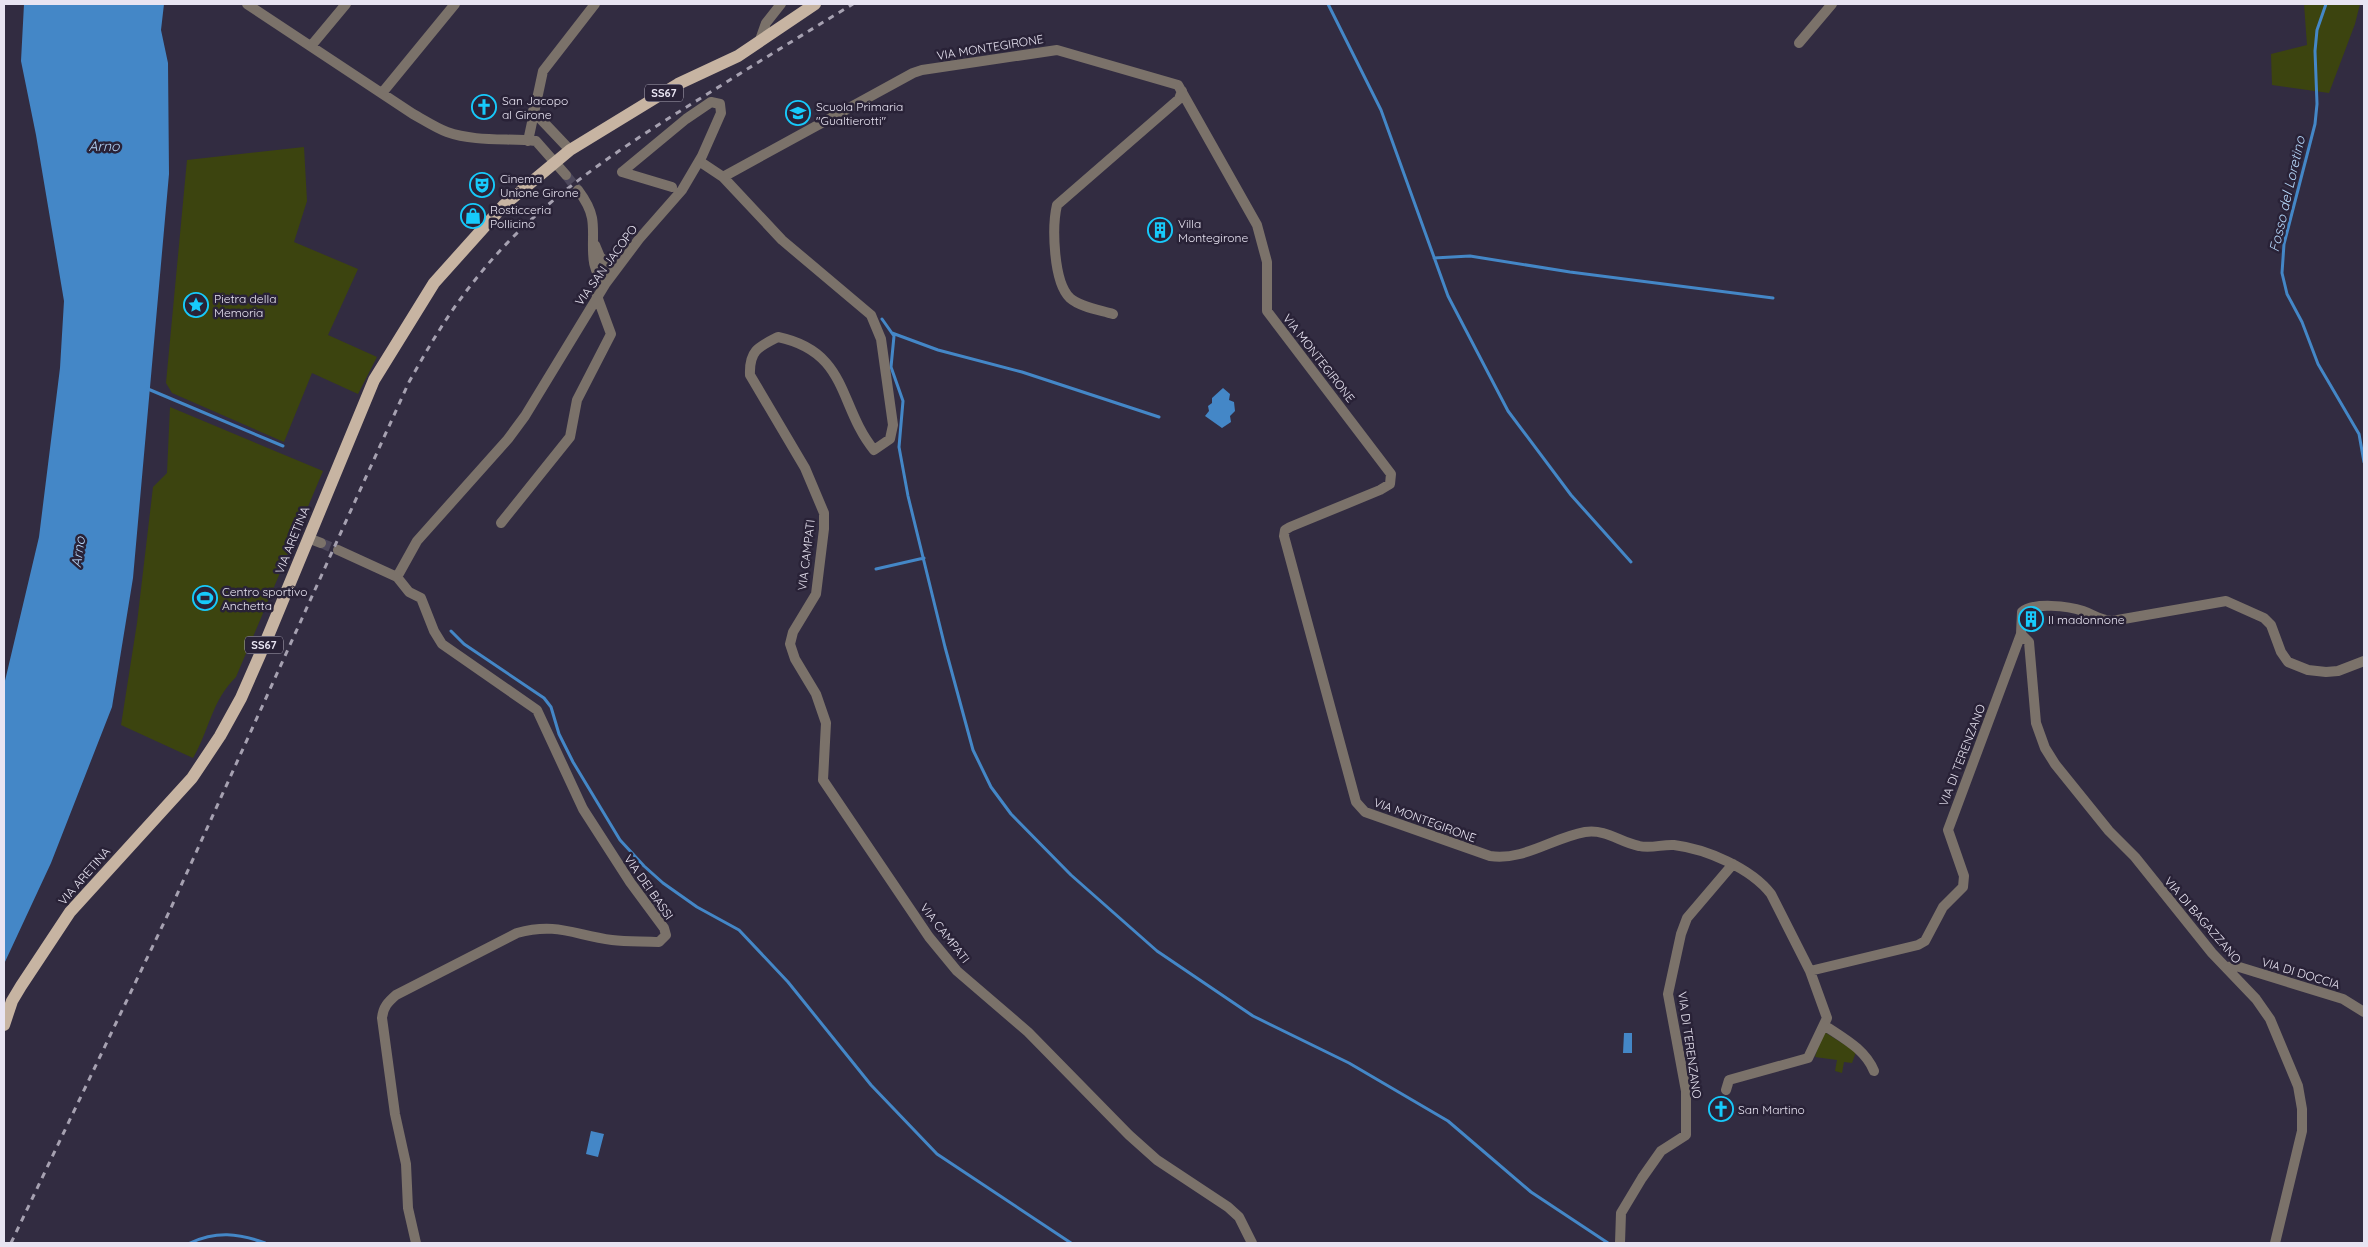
<svg xmlns="http://www.w3.org/2000/svg" width="2368" height="1247" font-family="Quicksand,sans-serif">
	<style>
		.green { fill: #3c440f }
		.water { fill: #4487c7 }
		.lines { fill: none; stroke-linecap: round; stroke-linejoin: round }
		.stream { stroke: #4487c7; stroke-width: 3 }
		.street-tunnel { stroke: #4d485c; stroke-width: 10; stroke-dasharray: 10 5; stroke-linecap: butt }
		.street { stroke: #7b726a; stroke-width: 10 }
		.primary { stroke: #c7b4a2; stroke-width: 12 }
		.rail { stroke: #a6a1b1; stroke-width: 3; stroke-dasharray: 6 6; stroke-linecap: butt }
		.labels { text-anchor: middle; dominant-baseline: central; stroke-width: 5; stroke-linejoin: round; paint-order: stroke }
		.shield { fill: #292237; stroke: #afaaba; stroke-width: 1 }
		.shield-label { font-size: 11px; font-weight: bold; fill: #e8e4f2 }
		.street-label { font-size: 12px; fill: #e8e4f2; stroke: #292237 }
		.poi-label { font-size: 12px; fill: #e8e4f2; stroke: #292237; text-anchor: start }
		.water-label { font-size: 14px; font-style: italic; fill: #b3d4f7; stroke: #292237 }
	</style>
	<rect width="100%" height="100%" fill="#322c41"/>
	<!-- green -->
	<path class="green" d="M2304 4H2360L2355 24 2329 93 2272 85 2271 54 2307 45Z
		M304 147 307 201 294 242 358 269 328 335 377 357 358 394 312 373 284 442 172 393 166 383 187 160Z
		M170 407 323 471 236 677C212 700 209 731 193 758L121 725 137 623 153 487 167 473Z
		M1823 1031 1856 1052 1852 1063 1844 1062 1842 1073 1835 1071 1837 1060 1815 1057Z"/>
	<!-- water -->
	<path class="water" d="M24 4H164L161 30 168 63 169 174 133 578 112 707 51 863 4 964V685L39 537 60 368 64 301 36 135 21 61Z
		M1223 388 1230 394 1229 400 1234 402 1235 411 1230 416 1231 422 1222 428 1205 416 1209 411 1208 406 1212 403V398Z
		M1624 1033H1632V1053H1623Z
		M591 1131 604 1134 598 1157 586 1154Z"/>
	<g class="lines">
		<!-- stream -->
		<path class="stream" d="M1328 4 1381 110 1448 296 1508 411 1571 495 1631 562
			M2326 4 2317 30 2315 51 2317 104 2315 124 2284 244 2282 273 2287 294 2302 322 2318 364 2359 434 2364 462
			M1434 258 1470 256 1570 272 1773 298
			M882 319 894 336 891 367 903 401 899 447 908 496 945 647 973 750 991 787 1011 814 1071 875 1157 951 1253 1016 1349 1063 1448 1121 1531 1192 1608 1243
			M892 333 938 350 1022 372 1159 417
			M148 389 283 446
			M876 569 924 558
			M451 631 464 644 544 698 551 707 559 734 573 762 620 840 644 866 663 883 697 907 739 930 788 982 871 1085 937 1154 1071 1243
			M190 1243C216 1231 238 1233 265 1243"/>
		<!-- street-tunnel -->
		<path class="street-tunnel" d="M566 175 578 190
			M321 543 338 550"/>
		<!-- street -->
		<path class="street" d="M247 4 413 114C424 120 436 128 447 132 475 142 508 138 536 141L566 175
			M760 40 766 23 781 4
			M1799 43 1832 4
			M311 46 346 4
			M382 93 455 4
			M533 111 570 150
			M528 141 543 71 595 4
			M699 161 723 177 782 240 871 315 881 339 893 425 890 439 874 450C838 406 849 352 778 337 758 347 749 351 750 375L805 468 824 513V529L816 594 793 632 790 644 795 659 816 694 826 723 823 780 929 937 957 971 1028 1032 1129 1135 1157 1160 1228 1207 1239 1217 1252 1243
			M622 172 672 187
			M723 177 913 73 922 70 1057 50 1178 85 1257 225 1267 262V311L1391 474 1390 484 1380 490 1290 527 1285 530 1284 536 1356 802 1365 812 1490 856C1524 861 1552 838 1585 832 1607 829 1619 842 1639 846 1651 849 1663 844 1674 845 1706 849 1751 868 1771 894L1810 971 1827 1018 1808 1058 1729 1080 1726 1090
			M578 190C584 198 590 207 592 218 596 239 586 269 606 283
			M595 245 600 257 616 269
			M1113 314C1100 310 1080 307 1070 298 1053 282 1052 226 1057 205L1179 99 1182 91
			M501 523 570 437 577 400 611 334 597 296
			M308 538 321 543
			M338 550 397 577 409 592 421 598 434 631 442 644 537 710 583 809 630 882 664 928 666 935 659 942C643 941 628 942 612 940 574 935 557 922 517 933L396 995C388 1002 383 1007 382 1018L395 1114 406 1164 408 1208 416 1243
			M397 577 417 541 508 439 525 416 606 283 639 239 682 190 702 156 721 113 720 104 711 102 686 119 622 172
			M2021 634 2029 642 2036 723 2045 748 2055 764 2109 831 2135 857 2212 953 2256 999 2270 1019 2298 1086 2302 1109V1131L2275 1243
			M2227 967 2236 966 2343 999 2364 1012
			M1810 971 1918 945 1925 941 1943 907 1963 887 1964 876 1948 830 2021 634 2022 612C2033 602 2069 606 2083 611 2094 615 2101 621 2112 621L2226 601 2264 618 2271 625 2281 652 2288 662 2308 670 2326 672 2338 671 2364 661
			M1824 1025C1843 1038 1865 1049 1874 1071
			M1620 1243 1621 1213 1642 1178 1661 1151 1686 1135V1091L1668 994 1681 934 1687 918 1733 864"/>
		<!-- primary -->
		<path class="primary" d="M4 1025 12 1001 21 986 70 912 192 778 220 736 241 698 266 641 374 380 434 283 504 205 570 150 678 84 738 56 815 4"/>
		<!-- rail -->
		<path class="rail" d="M11 1243 170 910 409 382C429 346 449 312 475 280 535 203 619 149 701 98 752 66 802 35 853 4"/>
	</g>
	<!-- icons -->
	<defs>
		<symbol id="church-ring" viewBox="-11 -11 22 22"><circle r="9.5" fill="#292237" stroke="#17cafb" stroke-width="1.5"/><path d="M-1.2-6h2.4v3.5h3.3v2.4h-3.3V6h-2.4V-.1h-3.3v-2.4h3.3Z" fill="#17cafb"/></symbol>
		<symbol id="school-ring" viewBox="-11 -11 22 22"><circle r="9.5" fill="#292237" stroke="#17cafb" stroke-width="1.5"/><path d="M0-5L7-2L0 1L-7-2ZM-4 1L0 2.5L4 1V4Q0 6-4 4Z" fill="#17cafb"/></symbol>
		<symbol id="theatre-ring" viewBox="-11 -11 22 22"><circle r="9.5" fill="#292237" stroke="#17cafb" stroke-width="1.5"/><path d="M-5-5.5Q0-4 5-5.5V0Q5 5 0 6Q-5 5-5 0ZM-3.3-2.5H-1v1.5H-3.3ZM1-2.5H3.3v1.5H1ZM-2.8 1Q0 5.5 2.8 1Z" fill="#17cafb"/></symbol>
		<symbol id="shop-ring" viewBox="-11 -11 22 22"><circle r="9.5" fill="#292237" stroke="#17cafb" stroke-width="1.5"/><path d="M-5-2.5h2.3a2.7 3.5 0 0 1 5.4 0H5L5.5 6h-11ZM-1.5-2.5h3a1.5 2.3 0 0 0-3 0Z" fill="#17cafb"/></symbol>
		<symbol id="building-ring" viewBox="-11 -11 22 22"><circle r="9.5" fill="#292237" stroke="#17cafb" stroke-width="1.5"/><path d="M-4-6H4V6H1V3H-1V6H-4ZM-2.5-4.3h1.7v1.8h-1.7ZM.8-4.3h1.7v1.8H.8ZM-2.5-1h1.7V.8h-1.7ZM.8-1h1.7V.8H.8Z" fill="#17cafb"/></symbol>
		<symbol id="sight-ring" viewBox="-11 -11 22 22"><circle r="9.5" fill="#292237" stroke="#17cafb" stroke-width="1.5"/><path d="M0-6L1.8-2.2L6-1.7L2.9 1.2L3.7 5.4L0 3.3L-3.7 5.4L-2.9 1.2L-6-1.7L-1.8-2.2Z" fill="#17cafb"/></symbol>
		<symbol id="stadium-ring" viewBox="-11 -11 22 22"><circle r="9.5" fill="#292237" stroke="#17cafb" stroke-width="1.5"/><path d="M0-5a6.5 5 0 1 0 0 10a6.5 5 0 1 0 0-10ZM-3.5-1.8h7v3.6h-7Z" fill="#17cafb"/></symbol>
	</defs>
	<g fill-rule="evenodd">
		<use href="#church-ring" x="470" y="93" width="28" height="28"/>
		<use href="#school-ring" x="784" y="99" width="28" height="28"/>
		<use href="#theatre-ring" x="468" y="171" width="28" height="28"/>
		<use href="#shop-ring" x="459" y="202" width="28" height="28"/>
		<use href="#building-ring" x="1146" y="216" width="28" height="28"/>
		<use href="#sight-ring" x="182" y="291" width="28" height="28"/>
		<use href="#stadium-ring" x="191" y="584" width="28" height="28"/>
		<use href="#building-ring" x="2017" y="605" width="28" height="28"/>
		<use href="#church-ring" x="1707" y="1095" width="28" height="28"/>
	</g>
	<g class="labels">
		<!-- shield labels -->
		<g class="shield">
			<rect x="645" y="84.5" width="38" height="17" rx="4"/>
			<rect x="245" y="636.5" width="38" height="17" rx="4"/>
		</g>
		<g class="shield-label">
			<text x="664" y="93">SS67</text>
			<text x="264" y="645">SS67</text>
		</g>
		<!-- street labels -->
		<g class="street-label">
			<text transform="translate(990 47) rotate(-9)">VIA MONTEGIRONE</text>
			<text transform="translate(606 265) rotate(-54)">VIA SAN JACOPO</text>
			<text transform="translate(1319 358) rotate(52)">VIA MONTEGIRONE</text>
			<text transform="translate(292 540) rotate(-68)">VIA ARETINA</text>
			<text transform="translate(806 555) rotate(-83)">VIA CAMPATI</text>
			<text transform="translate(1962 755) rotate(-69)">VIA DI TERENZANO</text>
			<text transform="translate(1425 820) rotate(20)">VIA MONTEGIRONE</text>
			<text transform="translate(84 876) rotate(-49)">VIA ARETINA</text>
			<text transform="translate(649 887) rotate(55)">VIA DEI BASSI</text>
			<text transform="translate(2203 920) rotate(49)">VIA DI BAGAZZANO</text>
			<text transform="translate(945 933) rotate(52)">VIA CAMPATI</text>
			<text transform="translate(2301 973) rotate(17)">VIA DI DOCCIA</text>
			<text transform="translate(1690 1045) rotate(82)">VIA DI TERENZANO</text>
		</g>
		<!-- poi labels -->
		<g class="poi-label">
			<text x="502" y="100">San Jacopo<tspan x="502" dy="14">al Girone</tspan></text>
			<text x="816" y="106">Scuola Primaria<tspan x="816" dy="14">"Gualtierotti"</tspan></text>
			<text x="500" y="178">Cinema<tspan x="500" dy="14">Unione Girone</tspan></text>
			<text x="490" y="209">Rosticceria<tspan x="490" dy="14">Pollicino</tspan></text>
			<text x="1178" y="223">Villa<tspan x="1178" dy="14">Montegirone</tspan></text>
			<text x="214" y="298">Pietra della<tspan x="214" dy="14">Memoria</tspan></text>
			<text x="222" y="591">Centro sportivo<tspan x="222" dy="14">Anchetta</tspan></text>
			<text x="2048" y="619">Il madonnone</text>
			<text x="1738" y="1109">San Martino</text>
		</g>
		<!-- water labels -->
		<g class="water-label">
			<text x="104" y="146">Arno</text>
			<text transform="translate(2287 194) rotate(-77)">Fosso del Loretino</text>
			<text transform="translate(78 552) rotate(-82)">Arno</text>
		</g>
	</g>
	<!-- border -->
	<rect width="2368" height="1247" fill="none" stroke="#e8e4f2" stroke-width="10"/>
</svg>
